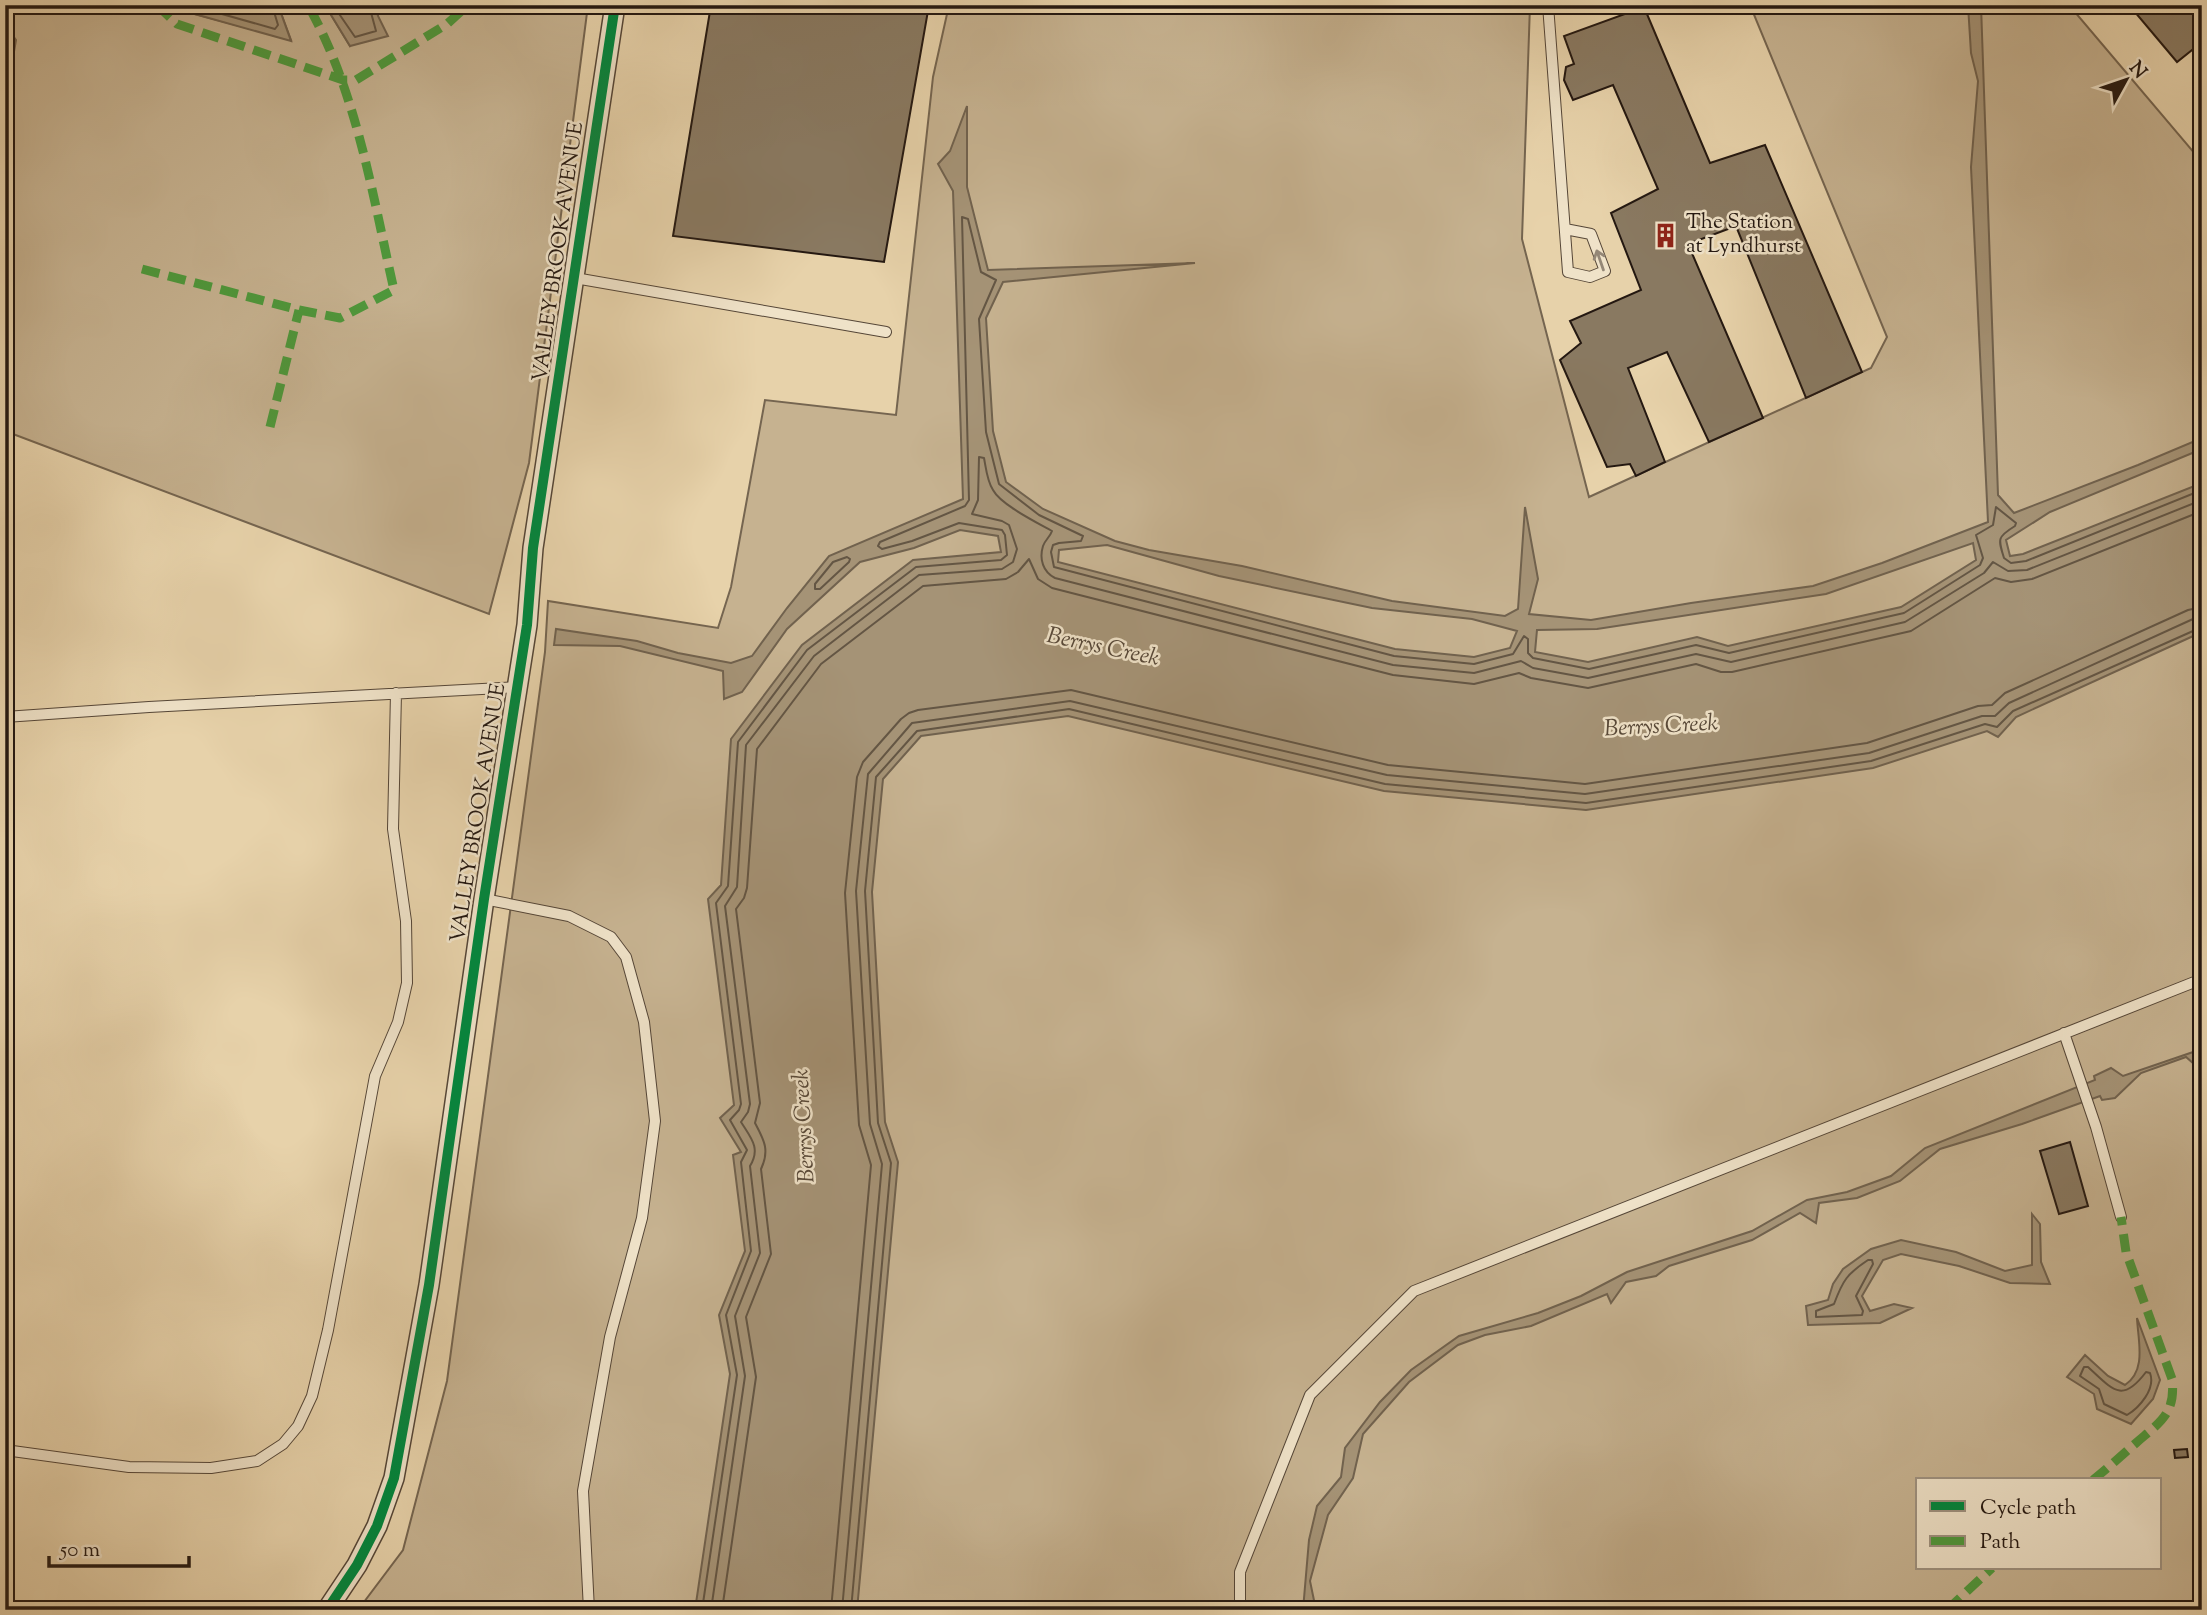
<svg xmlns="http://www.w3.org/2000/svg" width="2207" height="1615" font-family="'Sorts Mill Goudy',serif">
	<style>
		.green { fill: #c6b290; stroke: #756550; stroke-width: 2; fill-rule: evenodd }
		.water { fill: #a59376; stroke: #71624e; stroke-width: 2; fill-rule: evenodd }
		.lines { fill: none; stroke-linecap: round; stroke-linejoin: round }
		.shore { stroke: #645644; stroke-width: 2 }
		.building { fill: #897961; stroke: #241811; stroke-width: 2 }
		.service-casing { stroke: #554637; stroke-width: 12 }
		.minor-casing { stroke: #554637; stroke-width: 22 }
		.service { stroke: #efe2c8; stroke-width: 10 }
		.minor { stroke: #efe2c8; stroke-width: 19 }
		.quiet { stroke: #4e993c; stroke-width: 9; stroke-dasharray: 18 9; stroke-linecap: butt }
		.cycleway-casing { stroke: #efe2c8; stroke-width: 15 }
		.cycleway { stroke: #00873e; stroke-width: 10 }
		.oneway { stroke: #948776 }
		.labels { text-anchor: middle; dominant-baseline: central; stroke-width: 5; stroke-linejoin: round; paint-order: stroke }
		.poi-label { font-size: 21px; fill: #241811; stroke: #efe2c8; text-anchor: start }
		.street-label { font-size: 21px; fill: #241811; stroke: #efe2c8 }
		.water-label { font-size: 23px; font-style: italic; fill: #584939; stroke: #efe2c8 }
	</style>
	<rect width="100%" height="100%" fill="#e7d2aa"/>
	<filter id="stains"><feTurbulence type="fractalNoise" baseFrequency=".00286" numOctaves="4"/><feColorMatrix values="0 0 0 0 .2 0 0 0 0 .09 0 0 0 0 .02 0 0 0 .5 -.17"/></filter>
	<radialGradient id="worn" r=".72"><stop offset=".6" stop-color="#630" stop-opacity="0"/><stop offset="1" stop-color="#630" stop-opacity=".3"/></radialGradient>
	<!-- green -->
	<path class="green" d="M5 5H179L184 11 291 40 278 5H325L350 46 378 16 375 5H423L427 10 433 5H588L529 463 489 614 5 431V235L9 225 5 191V104L16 40 5 25Z
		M949 5H1530L1522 239 1589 497 1871 368 1887 337 1750 5H2069L2202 162V1610H358L403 1550 447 1381 545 652 548 601 718 628 731 587 765 400 896 415 933 77ZM1918 1480H2160V1568H1918Z"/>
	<!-- water -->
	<path class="water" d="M179 5H278L291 41 184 11Z
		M325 5H375L378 16 388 36 350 46Z
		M1968 5H1981L1998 495 2014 513 2138 465 2202 438V449L2050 512 2006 540 2010 556 2023 554 2202 483V632L2016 717 1998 737 1987 731 1873 768 1586 810 1384 791 1068 716 921 736 883 779 872 892 885 1122 898 1162 857 1610H695L730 1374 719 1315 745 1251 733 1155 741 1152 720 1118 734 1105 708 899 721 885 731 739 802 645 913 560 1001 552 998 536 960 530 914 548 860 562 787 629 742 692 724 699 723 671 620 646 554 645 556 629 637 641 678 653 731 663 752 656 787 608 829 556 963 499 953 191 938 164 950 151 967 106V187L988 270 1195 263 1003 282 986 318 993 431 1006 482 1043 509 1115 541 1149 550 1242 566 1392 601 1505 616 1518 609 1525 507 1538 579 1529 614 1591 620 1691 603 1813 586 1882 563 1988 522 1971 167 1978 81 1971 53ZM1973 543 1976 560 1901 607 1728 646 1697 637 1588 662 1535 652 1537 630 1597 629 1826 594ZM1107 545 1219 576 1372 608 1472 619 1517 631 1510 648 1474 657 1395 649 1058 562 1059 550Z
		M2202 1049V1060L2193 1063 2186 1057 2141 1073 2115 1098 2102 1100 2100 1096 2022 1124 1940 1149 1900 1181 1857 1198 1819 1203 1816 1223 1800 1213 1752 1240 1669 1266 1656 1276 1626 1282 1611 1303 1607 1294 1531 1326 1485 1335 1458 1345 1409 1382 1363 1434 1353 1478 1328 1515 1310 1581 1316 1610H1303L1309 1540 1317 1506 1341 1477 1345 1448 1380 1402 1411 1370 1459 1336 1538 1313 1581 1296 1627 1272 1752 1231 1807 1200 1847 1192 1891 1176 1925 1148 2095 1080 2094 1076 2111 1068 2123 1076Z
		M2032 1214 2040 1224 2041 1262 2050 1284 2010 1283 1959 1266 1901 1254 1883 1260 1862 1296 1870 1311 1894 1304 1912 1308 1880 1323 1808 1325 1806 1306 1828 1300 1833 1284 1843 1269 1871 1249 1901 1240 1956 1252 2005 1271 2032 1265Z
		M2137 1318 2160 1380 2153 1399 2131 1424 2097 1409 2094 1394 2067 1377 2085 1355 2108 1376 2125 1385C2147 1370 2138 1341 2137 1318Z"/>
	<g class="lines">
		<!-- shore -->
		<path class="shore" d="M190 5 275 29 278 25 272 5
			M333 5 355 37 376 31 369 5
			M847 557 850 559 849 562 820 589H815V584L833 562Z
			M1868 1260H1872L1873 1264 1856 1296 1863 1311 1862 1315 1816 1317V1311L1834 1304C1843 1280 1847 1274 1868 1260Z
			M2084 1367H2088C2113 1390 2122 1404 2146 1372L2150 1373C2156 1389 2139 1408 2127 1415L2104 1404 2099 1389 2080 1376Z
			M702 1610 737 1375 726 1315 751 1251 741 1162 747 1150 730 1120 739 1110 741 1104 716 903 728 886 738 742 807 650 916 567 1001 560 1007 555 1005 535 1002 530 959 523 912 541 882 549 878 546 880 542 965 506 969 500 962 217 968 219 981 272 996 280 979 319 986 432 999 484 1039 515 1083 536 1081 541 1059 543 1053 545 1051 552 1054 567 1394 656 1474 664 1513 654 1524 636 1528 639V653L1533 658 1589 669 1696 645 1729 653 1904 613 1980 565 1983 558 1976 535 1993 525 1996 507 2016 523 2015 526C1997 537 1998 539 2004 558L2011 563 2026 561 2202 490
			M711 1610 745 1376 735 1316 760 1253 750 1166C761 1148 751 1138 741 1122L748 1112 750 1104 725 906 737 887 746 745 814 656 919 575 1002 569 1013 562 1017 549 1009 525 1002 521 972 514 978 500 979 457 984 458C986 468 987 481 993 490 1001 505 1038 523 1052 531 1050 537 1045 540 1043 546 1039 559 1043 572 1055 578L1393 665 1474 673 1521 661 1533 668 1588 678 1696 654 1731 662 1905 622 1984 573 1993 562 2008 571 2027 570 2202 500
			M722 1610 756 1377 746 1317 771 1254 761 1169C770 1150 764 1140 755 1123L760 1103 736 909 744 898 747 888 757 749 821 664 923 586 1006 579 1018 572 1029 559 1038 579 1052 588 1393 675 1474 684 1519 673 1531 678 1588 688 1696 664 1721 672H1732L1911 631 1995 578 2011 582 2032 579 2202 511
			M831 1610 871 1165 859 1125 845 893 857 777 863 762 901 719 909 713 918 710 1071 690 1388 765 1585 784 1867 743 1978 706 1992 705 2005 693 2188 610 2202 607
			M842 1610 882 1164 870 1124 856 891 868 774 912 723 1070 701 1387 775 1585 794 1869 753 1982 716H1995L2009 703 2193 619 2202 618
			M851 1610 891 1163 878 1123 865 891 876 777 917 731 1069 709 1385 784 1586 803 1871 761 1985 724 1997 727 2013 711 2202 627"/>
	</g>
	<!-- building -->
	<path class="building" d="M711 5H929L884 262 673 236Z
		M2129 5H2202V42L2177 62Z
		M1644 7 1710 163 1765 145 1862 372 1806 398 1736 226 1688 244 1763 418 1709 442 1667 352 1628 368 1665 462 1636 476 1630 464 1607 467 1560 360 1581 343 1570 321 1641 290 1611 213 1658 189 1613 85 1573 100 1564 80 1566 67 1574 64 1564 36Z
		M2070 1142 2088 1206 2059 1214 2040 1151Z
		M2187 1449 2188 1457 2175 1458 2174 1450Z"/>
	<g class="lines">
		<defs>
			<path id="service" d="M1548 5 1568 272 1590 277 1605 271 1591 234 1565 229
				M575 278 886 332
				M5 717 149 707 518 687
				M484 899 569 916 611 937 626 957 644 1022 655 1121 642 1218 610 1337 583 1491 589 1610
				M2064 1033 2096 1127 2121 1217
				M5 1450 129 1467 211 1468 257 1461 283 1444 298 1426 312 1396 328 1330 375 1076 398 1022 407 983 406 921 393 829 396 693
				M1240 1610V1572L1310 1395 1414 1291 2202 979"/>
			<path id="minor" d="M327 1610 357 1565 377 1526 394 1478 429 1285 484 899 527 625 533 548 615 5"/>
		</defs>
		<!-- service casing -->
		<use href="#service" class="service-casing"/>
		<!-- minor casing -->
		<use href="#minor" class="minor-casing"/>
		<!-- service -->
		<use href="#service" class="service"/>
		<!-- minor -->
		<use href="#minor" class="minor"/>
		<!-- quiet -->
		<path class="quiet" d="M157 5 177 24 343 80H356L447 24 468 5
			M142 269 299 310 340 318 394 290C372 193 357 93 308 5
			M270 427 299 310
			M2093 1480C2108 1468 2122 1455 2136 1443 2160 1422 2176 1414 2172 1379L2126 1252 2121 1217
			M1947 1610 1992 1568"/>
		<defs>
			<path id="cycleway" d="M327 1610 357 1565 377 1526 394 1478 429 1285 484 899 527 625 533 548 615 5"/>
		</defs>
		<!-- cycleway casing -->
		<use href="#cycleway" class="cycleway-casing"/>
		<!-- cycleway -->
		<use href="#cycleway" class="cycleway"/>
	</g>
	<!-- one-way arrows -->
	<defs><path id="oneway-shaft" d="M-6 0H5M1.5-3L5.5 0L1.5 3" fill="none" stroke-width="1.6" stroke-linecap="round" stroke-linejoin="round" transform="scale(1.75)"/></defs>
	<use class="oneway" href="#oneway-shaft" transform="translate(1600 260) rotate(-109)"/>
	<!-- icons -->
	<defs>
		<symbol id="building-bare" viewBox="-9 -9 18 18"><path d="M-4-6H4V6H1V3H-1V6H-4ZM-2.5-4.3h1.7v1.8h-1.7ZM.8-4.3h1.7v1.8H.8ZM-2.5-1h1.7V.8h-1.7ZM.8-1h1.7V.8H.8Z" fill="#8f2418" stroke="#efe2c8" stroke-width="2.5" paint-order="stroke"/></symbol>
	</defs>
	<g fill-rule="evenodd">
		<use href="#building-bare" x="1648" y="218" width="35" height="35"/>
	</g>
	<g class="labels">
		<!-- poi labels -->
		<g class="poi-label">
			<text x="1686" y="223">The Station<tspan x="1686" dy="24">at Lyndhurst</tspan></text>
		</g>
		<!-- street labels -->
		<g class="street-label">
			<text transform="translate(559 252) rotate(-82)">VALLEY BROOK AVENUE</text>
			<text transform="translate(479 813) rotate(-81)">VALLEY BROOK AVENUE</text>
		</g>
		<!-- water labels -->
		<g class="water-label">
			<text transform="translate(1103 648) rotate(12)">Berrys Creek</text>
			<text transform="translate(1661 727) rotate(-3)">Berrys Creek</text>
			<text transform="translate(805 1126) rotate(-93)">Berrys Creek</text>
		</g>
	</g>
	<!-- margin -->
	<rect width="2207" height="1615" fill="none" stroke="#e7d2aa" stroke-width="28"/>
	<rect x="7" y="7" width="2193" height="1601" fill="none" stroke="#241811" stroke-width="3.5"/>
	<rect x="14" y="14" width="2179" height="1587" fill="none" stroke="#241811" stroke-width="2"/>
	<!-- legend -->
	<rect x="1916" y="1478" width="245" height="91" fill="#efe2c8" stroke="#9e917f" stroke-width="2"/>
	<rect x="1930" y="1501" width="35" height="10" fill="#00873e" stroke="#9e917f" stroke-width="2"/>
	<text x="1980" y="1514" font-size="21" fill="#241811">Cycle path</text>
	<rect x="1930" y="1536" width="35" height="10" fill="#4e993c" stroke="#9e917f" stroke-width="2"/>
	<text x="1980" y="1548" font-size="21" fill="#241811">Path</text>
	<!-- north arrow -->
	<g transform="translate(2126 80) rotate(50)" stroke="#efe2c8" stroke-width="5" paint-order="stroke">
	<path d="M0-5L12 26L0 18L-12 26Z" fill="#241811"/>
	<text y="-10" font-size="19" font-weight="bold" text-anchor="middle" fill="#241811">N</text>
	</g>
	<!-- scale -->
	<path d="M49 1556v10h140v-10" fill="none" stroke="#241811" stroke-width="3.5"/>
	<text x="60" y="1556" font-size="21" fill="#241811" stroke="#efe2c8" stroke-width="5" paint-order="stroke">50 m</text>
	<rect width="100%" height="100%" filter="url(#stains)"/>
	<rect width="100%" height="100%" fill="url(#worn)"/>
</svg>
